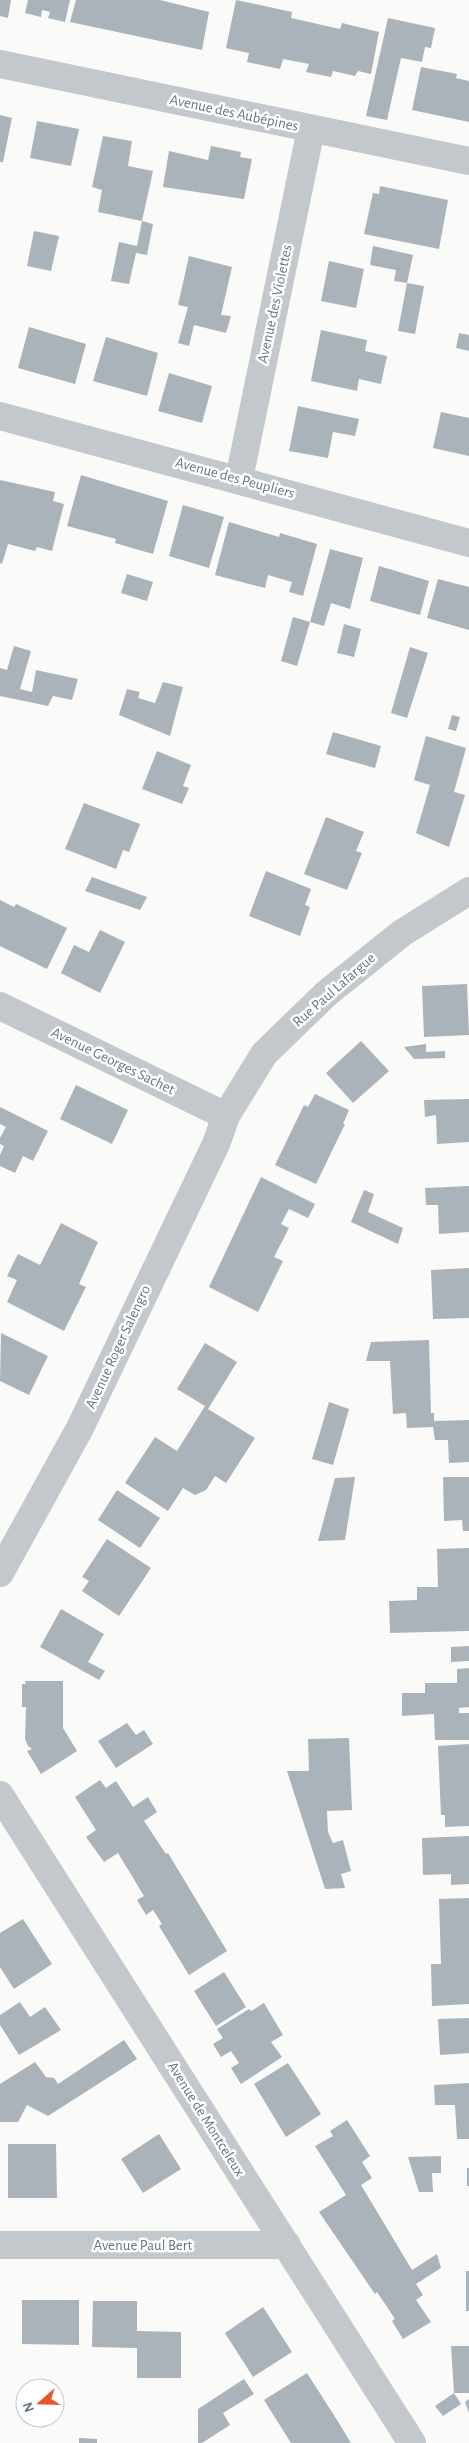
<svg xmlns="http://www.w3.org/2000/svg" width="469" height="2443" font-family="'Alegreya Sans',sans-serif">
	<style>
		.building { fill: #aab3b9 }
		.lines { fill: none; stroke-linecap: round; stroke-linejoin: round }
		.minor { stroke: #c3c8cc; stroke-width: 28 }
		.labels { text-anchor: middle; dominant-baseline: central; stroke-width: 5; stroke-linejoin: round; paint-order: stroke }
		.street-label { font-size: 15px; fill: #657683; stroke: #fff }
	</style>
	<rect width="100%" height="100%" fill="#fafaf8"/>
	<!-- building -->
	<path class="building" d="M0 0H11L8 18 0 16Z
		M28 0H70L65 22 48 18 50 12 42 10 41 17 25 13Z
		M76 0H160L209 12 202 50 70 22Z
		M236 0 292 12 291 18 340 29 342 23 379 32 371 74 358 71 355 76 333 71 331 77 306 72 309 64 283 59 280 69 247 62 249 53 226 48Z
		M388 18 435 28 431 48 425 47 422 62 401 58 387 120 366 116Z
		M421 67 457 74 456 78 469 81V122L412 110Z
		M0 115 12 118 3 162H0Z
		M37 121 79 129 71 166 30 158Z
		M103 136 132 141 128 166 153 171 142 221 98 212 102 190 92 187Z
		M211 146 241 152 240 157 252 159 244 199 163 187 169 151 208 160Z
		M380 186 448 200 439 249 364 234 373 193 379 194Z
		M142 221 153 224 147 255 136 253 129 284 111 281 119 242 137 246Z
		M34 231 59 236 51 271 27 266Z
		M373 246 413 255 407 283 394 281 396 270 370 265Z
		M189 256 232 267 221 315 231 316 226 333 194 325 189 346 178 343 188 307 178 305Z
		M329 261 364 269 356 308 321 301Z
		M407 283 424 286 415 334 398 331Z
		M29 327 86 344 75 384 18 368Z
		M321 330 367 340 365 351 387 356 381 384 359 379 357 391 311 381Z
		M459 333 469 335V351L456 348Z
		M106 337 158 353 147 396 93 381Z
		M169 373 212 386 202 423 158 411Z
		M298 406 359 419 355 436 333 432 328 458 289 451Z
		M441 412 469 418V456L433 448Z
		M81 475 168 501 153 554 115 543 116 539 67 526Z
		M0 480 55 492 53 501 64 504 52 551 37 547 35 551 8 544 2 564 0 563Z
		M183 505 224 517 209 568 169 556Z
		M229 522 279 537 280 533 317 544 303 596 289 592 292 582 268 575 265 588 215 575Z
		M330 549 363 558 350 609 331 603 324 626 310 622Z
		M379 566 429 581 420 615 370 601Z
		M127 574 153 582 147 601 121 593Z
		M438 579 469 587V630L427 618Z
		M293 617 310 622 297 666 281 661Z
		M344 624 361 629 354 657 337 653Z
		M14 646 31 651 20 689 32 692 36 670 78 679 72 700 53 696 48 706 0 696V668L7 670Z
		M410 647 428 653 407 718 391 713Z
		M163 682 183 687 170 736 119 715 127 689 140 692 138 698 155 703Z
		M452 715 460 717 456 731 448 729Z
		M333 732 381 746 375 768 326 754Z
		M426 736 466 748 454 792 465 795 449 847 416 833 430 785 414 780Z
		M157 751 191 765 183 786 189 788 182 804 142 789Z
		M84 803 140 824 129 852 123 850 116 869 65 849Z
		M326 817 364 832 356 851 362 853 347 890 304 874Z
		M266 871 311 889 305 905 310 907 300 936 249 916Z
		M92 877 147 897 140 910 85 891Z
		M0 900 14 907 16 904 67 928 47 969 0 946Z
		M100 930 125 942 100 993 61 973 74 945 89 952Z
		M467 984 469 1035 424 1037 422 986Z
		M361 1041 389 1071 353 1103 326 1073Z
		M426 1044V1052L445 1051V1058L414 1059 404 1047Z
		M76 1085 128 1110 112 1144 60 1119Z
		M315 1094 349 1110 343 1124H345L316 1184 275 1165 304 1105 308 1107Z
		M469 1099V1142L437 1144 436 1115 425 1117 424 1100Z
		M0 1107 48 1131 33 1161 23 1156 15 1173 0 1166V1155L4 1146 0 1144V1138L6 1127 0 1124Z
		M261 1177 315 1204 308 1218 289 1209 281 1224 289 1228 274 1257 283 1261 258 1312 209 1287Z
		M469 1186V1232L439 1234 438 1205H426L425 1188Z
		M364 1190 374 1194 368 1212 403 1228 398 1244 351 1222Z
		M61 1223 98 1242 79 1284 86 1287 64 1331 7 1302 17 1280 7 1276 18 1254 40 1265Z
		M469 1268V1318L433 1319 431 1270Z
		M1 1333 48 1356 29 1395 0 1381Z
		M429 1340 431 1413H434V1421L469 1420V1462L449 1463 448 1440H435L433 1427 407 1428 406 1413 393 1414 390 1361H366L371 1342Z
		M205 1343 237 1362 208 1409 255 1438 226 1483 215 1476 206 1490 195 1495 183 1488 168 1511 125 1483 155 1437 177 1451 205 1406 177 1389Z
		M329 1402 349 1409 333 1465 312 1459Z
		M355 1477 345 1540 318 1541 335 1478Z
		M443 1477H469V1531H463L462 1520 444 1521Z
		M117 1490 160 1518 140 1548 98 1520Z
		M107 1539 151 1568 119 1616 82 1591 89 1581 82 1577Z
		M469 1548V1631L390 1633 389 1601 417 1600V1587H438L437 1549Z
		M61 1609 104 1634 88 1662 105 1671 99 1680 40 1647Z
		M469 1646V1661L451 1662V1647Z
		M469 1668V1707L459 1708V1713H469V1740H435L434 1714 402 1716V1693H425V1683H457V1669Z
		M25 1681H63V1728L77 1751 41 1774 27 1751 32 1749 28 1746 25 1739 26 1707H22V1684H26Z
		M127 1723 136 1735 144 1730 153 1744 116 1768 98 1741Z
		M349 1738 352 1810 327 1811 328 1832 333 1843 343 1840 351 1871 341 1874 345 1888 325 1889 287 1771H309L308 1739Z
		M469 1744V1826L445 1827V1815H441L438 1746Z
		M100 1780 106 1788 116 1781 133 1807 148 1797 157 1812 144 1821 166 1854 168 1853 227 1951 189 1975 159 1926 162 1924 153 1910 146 1915 137 1900 144 1896 118 1853 104 1862 86 1837 96 1830 75 1797Z
		M469 1836V1884L451 1885V1874L423 1875 422 1838Z
		M469 1898V2004L432 2006 431 1964H441L439 1899Z
		M23 1919 52 1964 14 1989 0 1967V1933Z
		M224 1972 246 2007 216 2026 194 1991Z
		M20 2002 30 2017 45 2007 61 2030 19 2055 0 2025V2015Z
		M264 2003 283 2035 271 2042 282 2057 241 2084 231 2068 239 2063 231 2051 221 2057 213 2044 223 2038 217 2029 249 2009 251 2011Z
		M469 2018V2053L440 2055 438 2019Z
		M124 2040 137 2059 48 2116 27 2105 18 2122H0V2084L35 2062 46 2077 54 2078 58 2084Z
		M288 2063 321 2114 286 2137 254 2084Z
		M469 2083V2139H457L455 2105H435L434 2085Z
		M347 2120 370 2156 362 2162 372 2178 361 2185 412 2270 437 2254 441 2268 416 2284 423 2295 416 2300 431 2322 403 2339 392 2321 395 2319 377 2292 375 2294 319 2212 346 2195 315 2146 333 2136 330 2131Z
		M159 2134 181 2169 143 2193 121 2159Z
		M8 2144H56L57 2198H8Z
		M441 2156V2173H432L433 2192H419L408 2157Z
		M467 2168H469V2186H467Z
		M466 2271H469V2311H466Z
		M22 2300H79V2345L22 2344Z
		M93 2301H137V2331L181 2332V2378H137V2348L92 2347Z
		M263 2307 292 2352 253 2377 225 2333Z
		M451 2346H469V2393H454Z
		M307 2373 337 2420 351 2443H291L264 2400Z
		M244 2379 254 2394 223 2413 230 2425 202 2443H198V2409Z
		M454 2393 461 2404 443 2416 435 2406Z
		M469 2399V2413L465 2402Z
		M79 2438 97 2439V2443H79Z"/>
	<g class="lines">
		<!-- minor -->
		<path class="minor" d="M0 64 469 161
			M0 416 469 543
			M239 479 311 129
			M0 1006 226 1116
			M0 1573 80 1428 216 1144 226 1116 264 1054 327 993 402 933 469 891
			M0 1795 412 2443
			M0 2245H287"/>
	</g>
	<g class="labels">
		<!-- street labels -->
		<g class="street-label">
			<text transform="translate(234 113) rotate(12)">Avenue des Aubépines</text>
			<text transform="translate(275 304) rotate(-78)">Avenue des Violettes</text>
			<text transform="translate(235 478) rotate(15)">Avenue des Peupliers</text>
			<text transform="translate(334 990) rotate(-41)">Rue Paul Lafargue</text>
			<text transform="translate(113 1061) rotate(26)">Avenue Georges Sachet</text>
			<text transform="translate(118 1347) rotate(-65)">Avenue Roger Salengro</text>
			<text transform="translate(206 2119) rotate(58)">Avenue de Montceleux</text>
			<text x="143" y="2245">Avenue Paul Bert</text>
		</g>
	</g>
	<!-- north arrow -->
	<g transform="translate(40 2403) rotate(250)"><circle r="24" fill="#ffffff" stroke="#c1c8cd"/>
	<path d="M0-4L9 19L0 12L-9 19Z" fill="#e4572e"/>
	<text y="-8" font-size="14" font-weight="bold" text-anchor="middle" fill="#657683">N</text>
	</g>
</svg>
